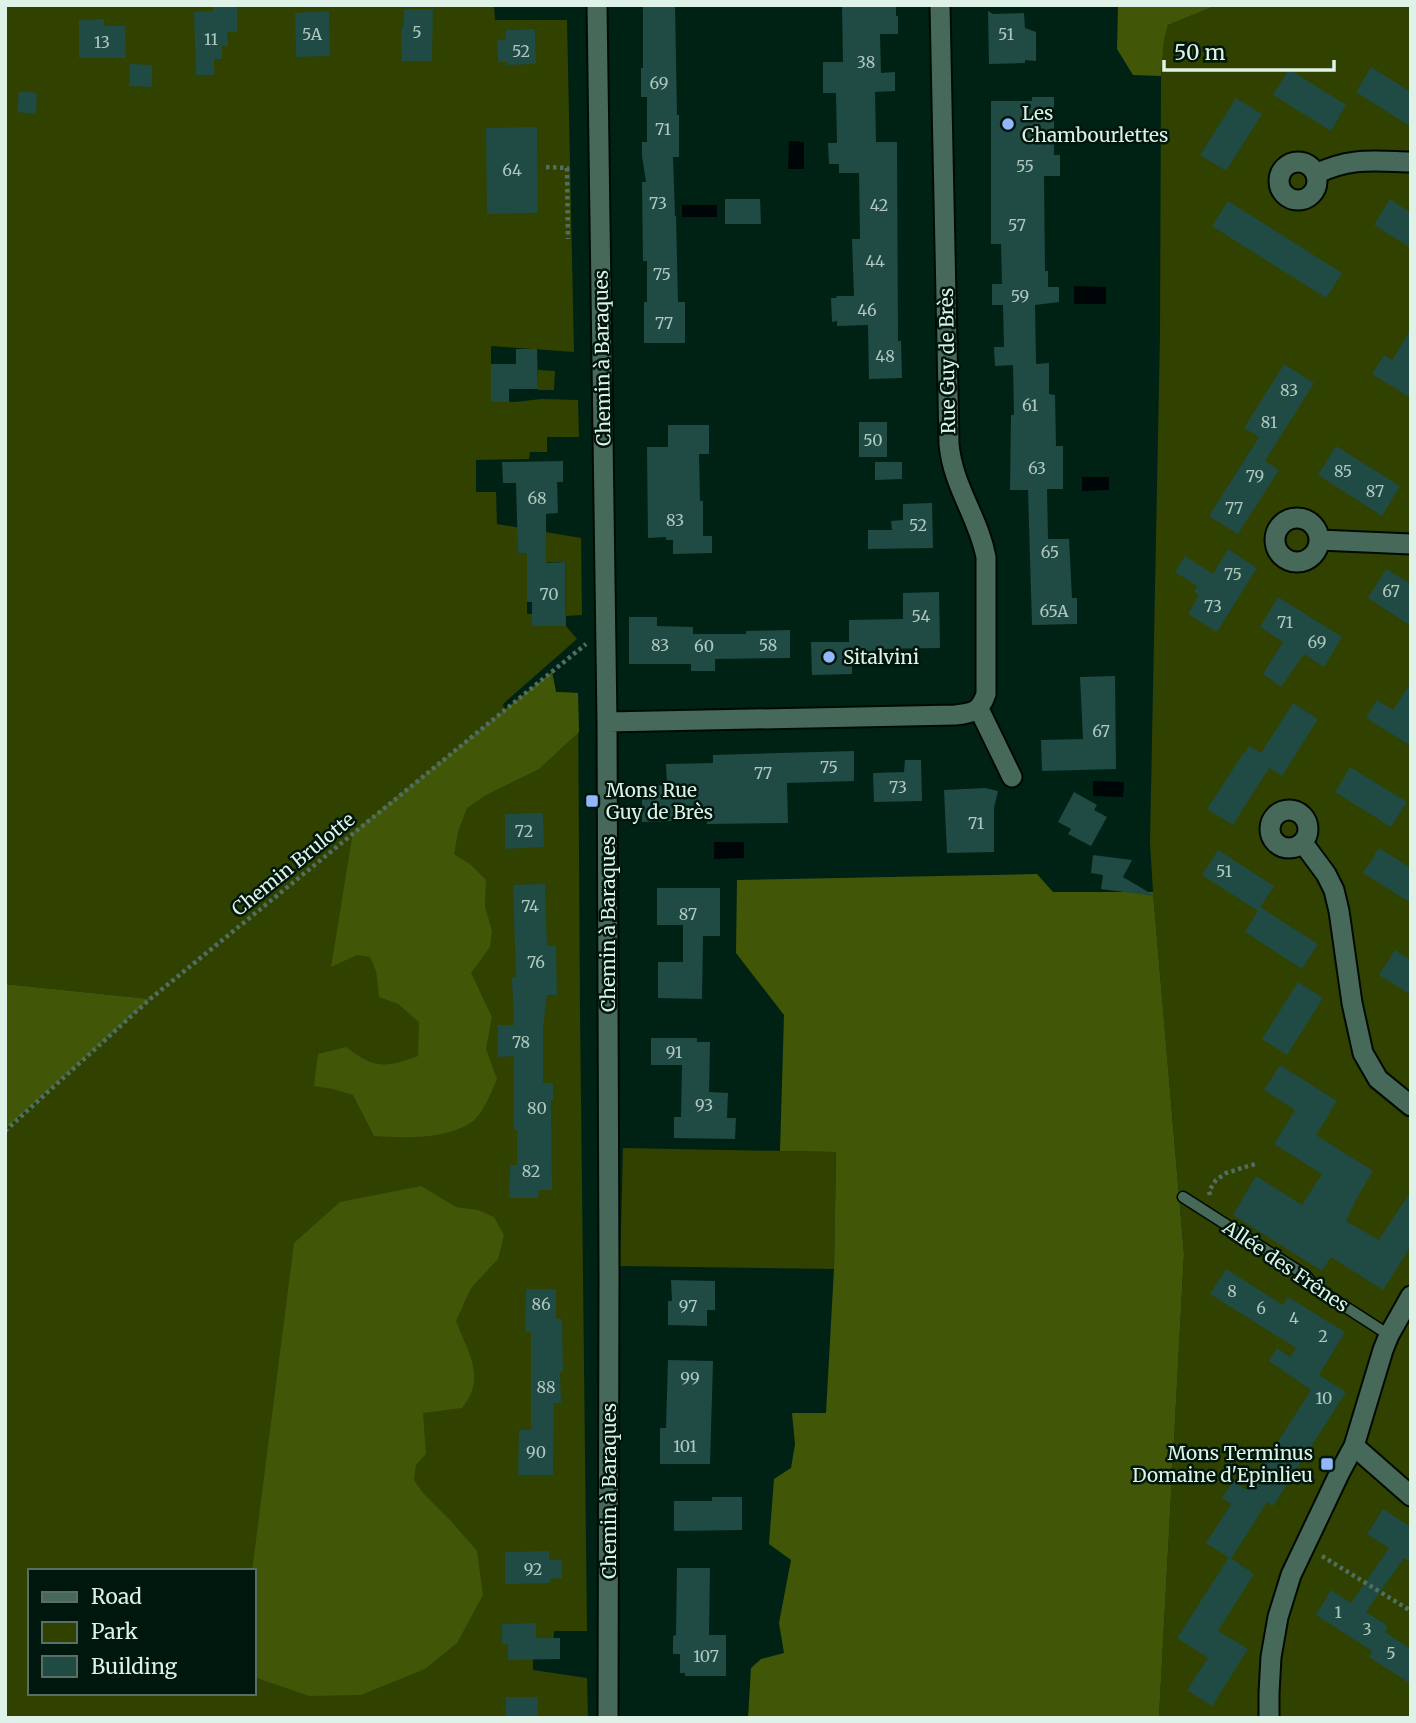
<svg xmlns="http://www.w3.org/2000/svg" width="1416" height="1723" font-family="Merriweather,serif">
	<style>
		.green { fill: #304100; fill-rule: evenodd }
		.forest { fill: #415607 }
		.water { fill: #000607 }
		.building { fill: #204a44 }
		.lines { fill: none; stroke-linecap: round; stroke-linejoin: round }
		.service-casing { stroke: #000a03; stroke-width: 13 }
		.minor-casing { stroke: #000a03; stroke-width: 23 }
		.path { stroke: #516e62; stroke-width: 4.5; stroke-dasharray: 3.5 3.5; stroke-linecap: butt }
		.service { stroke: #466959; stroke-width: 10 }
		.minor { stroke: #466959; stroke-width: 19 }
		.poi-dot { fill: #93b7fd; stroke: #00170d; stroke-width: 2.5 }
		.labels { text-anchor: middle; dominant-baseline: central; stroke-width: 5; stroke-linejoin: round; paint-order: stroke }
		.number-label { font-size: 16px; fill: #afc8bf }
		.poi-label { font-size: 19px; fill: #dff2e8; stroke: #00170d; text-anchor: start }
		.street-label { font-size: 19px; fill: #dff2e8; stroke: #00170d }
	</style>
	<rect width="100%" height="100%" fill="#002215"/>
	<!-- green -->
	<path class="green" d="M5 5H494L495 20H567L574 352 491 346V401L515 402 541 399 578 400 579 437H547V452H530L529 459 476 460V492H496L497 524 581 538 582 615 566 616 565 562 532 563 527 586V614H532L533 626H566L577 639 503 704 504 710 552 672 556 692 578 693 580 1010 587 1631H554L552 1659H533V1670L587 1678 588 1718H5V1131L149 999 5 984ZM30 1571H254V1693H30Z
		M1211 5H1411V1718H1159L1184 1254 1153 892 1150 842 1160 334 1161 76 1164 41 1168 25 1210 8Z
		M538 370 555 371 554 390H538Z
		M623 1148 836 1152 834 1269 620 1266Z"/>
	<!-- forest -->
	<path class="forest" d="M1118 5H1211L1210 8 1168 25 1164 41 1161 76 1133 75 1117 49Z
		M552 672 556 692 578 693 579 732 539 769 486 795 467 808 458 832 454 854 471 865 486 880 485 906 492 931 490 947 471 973 492 1017 486 1049 497 1079C492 1091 483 1114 472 1122 445 1140 405 1138 374 1136L353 1095 333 1089 314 1086 318 1054 346 1047C375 1069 385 1068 418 1056L419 1022 398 1004 379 997 376 971 370 957 357 955 331 967 353 832Z
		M1037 874 1053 892H1153L1184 1254 1159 1718H748L751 1668 761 1659 784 1653 779 1623 791 1560 769 1544 774 1479 791 1468 795 1444 792 1413H826L834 1269 836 1152 780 1151 784 1015 736 953 737 880Z
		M5 984 150 999 5 1130Z
		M421 1186 456 1207 478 1210 494 1217 504 1235 498 1259 471 1288 456 1321C468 1353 487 1377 462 1408L423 1413 426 1454 416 1465 414 1480 423 1493 451 1521 477 1551 483 1595 457 1643 425 1669 361 1695 309 1696 254 1677V1571H252L294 1243 340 1202Z"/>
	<!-- water -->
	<path class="water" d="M789 141 804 142V169H788Z
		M682 205H717V217H682Z
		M1074 286 1106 287V304H1074Z
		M1082 477H1109V490L1082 491Z
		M1093 781 1124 782 1123 797 1093 796Z
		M714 842H744V858L714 859Z"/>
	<!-- building -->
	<path class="building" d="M643 5H675L677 115H679V157H673L675 216H676L678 302H685V343H644V302H647V261H643L642 182H646L642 156V142H647V97H641V68H643Z
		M842 5H896V16H898V34H880L881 73 895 72V91L875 92 876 142H897L898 341H901L902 378 869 379 868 325 837 326V321L832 322 831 298H836L837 296H854L852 239H860L859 173H839V164H829L828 143H837L836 93H823V62H843Z
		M213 6H237V32H227L228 46H222V59H214V75H196L194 12 213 11Z
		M404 9H433L432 61H402L401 38 402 26H404Z
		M329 11 330 56 296 57 295 13Z
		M988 11 993 14 1024 13 1025 28 1036 32V61L1025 60V63L989 64Z
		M104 19V26H125L126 58H79V20Z
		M535 29 536 64 506 65 507 62H498L497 40H506V30Z
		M130 64 152 65V87L129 86Z
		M1371 67 1411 92V127L1356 92Z
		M1289 69 1346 105 1331 131 1273 95Z
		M19 91 37 93 36 114 17 112Z
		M1032 97H1054V155H1060V176H1044L1045 271H1048V287H1059V302L1035 305 1036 364 1049 363V394L1055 395 1056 446H1063V489H1047L1048 539H1069L1072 598H1077V624L1032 625 1028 490H1010L1011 415H1014L1013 365 995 366 994 347H1004L1003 305H992V284H1002L1001 244H991V101H1032Z
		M1236 98 1262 114 1226 171 1200 155Z
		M537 127 538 213 487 214 486 128Z
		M725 199H760L761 224H725Z
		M1390 199 1411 213V248L1374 225Z
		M1228 201 1342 273 1326 298 1212 226Z
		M1411 329V398L1372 374 1384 355 1392 360Z
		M516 349H537L538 389H509V402H491V364H516Z
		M1284 364 1314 383 1265 461 1279 470 1238 534 1209 516 1259 437 1244 428Z
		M859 422H887V457H859Z
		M668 425H709V454H699L700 501H703V536H712V553L673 554V540H666V537L648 538 647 447H668Z
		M1336 446 1400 486 1382 516 1318 475Z
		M563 461V482H557L558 513 546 514V563L565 562 566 626H532V602H527V553H518L516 483H503L502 462Z
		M875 462H902V479L875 480Z
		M932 503 933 548 868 549V530H892L891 521 903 520V504Z
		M1228 549 1257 568 1217 632 1188 614 1199 595 1194 592 1197 586 1175 572 1185 556 1213 574Z
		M1386 569 1411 584V626L1368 598Z
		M939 592 940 648 875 649V658H852V674L812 675 811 642H849V620L903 619V593Z
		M1278 597 1342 637 1324 667 1304 654 1281 687 1263 674 1283 642 1260 627Z
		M629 617H657V626L693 627V634H746V631L790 630V658L715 659V671H691V664H629Z
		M1115 676 1116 769 1042 771 1041 740 1083 739 1080 677Z
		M1411 682V746L1366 718 1377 700 1393 710Z
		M1293 703 1318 719 1282 776 1269 768 1233 825 1207 809 1244 752 1245 753 1249 746 1261 753Z
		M854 751V781L787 783 788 823 707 824V820L642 822V786L667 785 666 764 713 763V755Z
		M905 760H921L922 801 874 802 873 773 904 772Z
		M1350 767 1407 802 1391 827 1335 792Z
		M985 788 998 791 994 808V852L947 853 944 790Z
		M1074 792 1097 805 1094 810 1107 817 1091 846 1068 834 1071 829 1058 822Z
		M529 813H543L544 847 505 849V814Z
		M1379 848 1411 868V903L1363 873Z
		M1218 850 1274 886 1258 911 1202 875Z
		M1093 855 1132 860 1123 877 1155 896 1101 889 1103 875 1091 873Z
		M545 884 547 946H556L557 995H547L543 1027V1083H553V1100L551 1101 552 1190H539L538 1198H509L510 1165H517V1130H514V1056L498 1057V1025H514L512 978 516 977 513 885Z
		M657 888H720V936H703L702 999 658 998V962H683V925H657Z
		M1260 907 1318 944 1302 969 1245 932Z
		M1395 950 1411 960V995L1379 975Z
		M1298 982 1323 998 1287 1055 1262 1039Z
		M651 1038H697V1042H710L709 1092 728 1093 727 1118H736L735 1139 674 1138V1117H681L682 1065H651Z
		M1280 1065 1337 1101 1316 1135 1373 1171 1358 1196 1346 1221 1379 1240 1411 1191V1246L1383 1290 1331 1257 1322 1271 1233 1215 1256 1176 1302 1205 1322 1174 1274 1144 1295 1110 1264 1090Z
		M1226 1269 1283 1305 1288 1297 1345 1332 1319 1375 1346 1392 1273 1506 1267 1502 1231 1559 1206 1543 1231 1504 1222 1498 1233 1481 1247 1490 1311 1390 1269 1361 1277 1348 1290 1357 1296 1348 1210 1294Z
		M671 1280 715 1281V1310H707V1326L668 1325V1301H672Z
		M526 1289H556V1319H562L563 1372H560L561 1403H554L553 1475H518L519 1430H531V1332H525Z
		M668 1360 713 1361 710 1464H660V1428H666Z
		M712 1497H742V1530L674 1531V1501H712Z
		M1383 1509 1411 1527V1562L1404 1558 1366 1612 1388 1626 1385 1632 1411 1649V1684L1369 1657 1372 1651 1316 1615 1331 1590 1351 1603 1389 1548 1367 1534Z
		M549 1551V1560H562V1578L550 1579V1583L505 1584V1552Z
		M1229 1557 1254 1574 1218 1631 1248 1649 1212 1706 1187 1690 1208 1658 1177 1638Z
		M677 1568H710L709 1635H726V1676H685V1673H680V1654H673V1636L676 1635Z
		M536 1623V1638H560V1659L508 1660V1644H502V1624Z
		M506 1697H538V1718H506Z"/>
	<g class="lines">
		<defs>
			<path id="service" d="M1183 1197 1305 1275 1316 1288 1389 1335"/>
			<path id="minor" d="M597 5 607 722 609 1277 608 1718
				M1279 181a19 19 0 1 1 38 0a19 19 0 1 1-38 0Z
				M1316 174C1350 157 1374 161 1411 162
				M1275 540a22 22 0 1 1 44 0a22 22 0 1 1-44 0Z
				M1319 540 1411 544
				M979 709 1012 777
				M607 722 955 715C973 713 980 712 986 694V557C978 516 953 487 949 444L940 5
				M1270 829a19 19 0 1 1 38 0a19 19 0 1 1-38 0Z
				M1303 843 1326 874 1334 890 1339 911 1352 1003 1363 1053 1378 1079 1411 1106
				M1354 1446 1411 1496
				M1269 1718V1693L1271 1657 1278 1617 1291 1575 1340 1472 1354 1446 1383 1350 1389 1335 1411 1296"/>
		</defs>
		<!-- service casing -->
		<use href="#service" class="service-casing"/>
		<!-- minor casing -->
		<use href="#minor" class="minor-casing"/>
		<!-- path -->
		<path class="path" d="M546 167 567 168 568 239
			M5 1131 150 999 586 644
			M1210 1195 1209 1191 1216 1180 1226 1173 1255 1164
			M1322 1556 1411 1611"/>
		<!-- service -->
		<use href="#service" class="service"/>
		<!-- minor -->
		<use href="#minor" class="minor"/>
	</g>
	<!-- markers -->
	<g class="poi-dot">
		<circle cx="1008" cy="124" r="7"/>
		<circle cx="829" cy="657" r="7"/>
		<rect x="585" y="794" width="14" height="14" rx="3.5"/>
		<rect x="1320" y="1457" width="14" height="14" rx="3.5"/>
	</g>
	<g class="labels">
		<!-- number labels -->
		<g class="number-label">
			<text x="417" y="32">5</text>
			<text x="312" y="34">5A</text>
			<text x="1006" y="34">51</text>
			<text x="211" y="39">11</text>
			<text x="102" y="42">13</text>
			<text x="521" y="51">52</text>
			<text x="866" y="62">38</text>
			<text x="659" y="83">69</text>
			<text x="663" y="129">71</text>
			<text x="1025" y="166">55</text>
			<text x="512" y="170">64</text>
			<text x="658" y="203">73</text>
			<text x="879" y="205">42</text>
			<text x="1017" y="225">57</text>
			<text x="875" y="261">44</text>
			<text x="662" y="274">75</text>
			<text x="1020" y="296">59</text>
			<text x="867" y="310">46</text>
			<text x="664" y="323">77</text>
			<text x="885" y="356">48</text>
			<text x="1289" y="390">83</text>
			<text x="1030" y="405">61</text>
			<text x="1269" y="422">81</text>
			<text x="873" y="440">50</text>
			<text x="1037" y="468">63</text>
			<text x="1343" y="471">85</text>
			<text x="1255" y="476">79</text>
			<text x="1375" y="491">87</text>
			<text x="537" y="498">68</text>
			<text x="1234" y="508">77</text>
			<text x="675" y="520">83</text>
			<text x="918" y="525">52</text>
			<text x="1050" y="552">65</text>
			<text x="1233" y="574">75</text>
			<text x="1391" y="591">67</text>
			<text x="549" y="594">70</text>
			<text x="1213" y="606">73</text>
			<text x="1054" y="611">65A</text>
			<text x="921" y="616">54</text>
			<text x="1285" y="622">71</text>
			<text x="1317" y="642">69</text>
			<text x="660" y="645">83</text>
			<text x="768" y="645">58</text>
			<text x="704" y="646">60</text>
			<text x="1101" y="731">67</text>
			<text x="829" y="767">75</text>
			<text x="763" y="773">77</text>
			<text x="898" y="787">73</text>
			<text x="976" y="823">71</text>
			<text x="524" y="831">72</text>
			<text x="1224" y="871">51</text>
			<text x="530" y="906">74</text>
			<text x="688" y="914">87</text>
			<text x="536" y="962">76</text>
			<text x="521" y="1042">78</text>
			<text x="674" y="1052">91</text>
			<text x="704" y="1105">93</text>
			<text x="537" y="1108">80</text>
			<text x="531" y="1171">82</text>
			<text x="1232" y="1291">8</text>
			<text x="541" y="1304">86</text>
			<text x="688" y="1306">97</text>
			<text x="1261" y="1308">6</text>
			<text x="1294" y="1318">4</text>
			<text x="1323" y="1336">2</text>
			<text x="690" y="1378">99</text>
			<text x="546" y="1387">88</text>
			<text x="1324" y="1398">10</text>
			<text x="685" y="1446">101</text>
			<text x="536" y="1452">90</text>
			<text x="533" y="1569">92</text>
			<text x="1338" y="1612">1</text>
			<text x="1367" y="1629">3</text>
			<text x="1391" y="1653">5</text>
			<text x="706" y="1656">107</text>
		</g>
		<!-- poi labels -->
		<g class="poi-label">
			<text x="1022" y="113">Les<tspan x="1022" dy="22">Chambourlettes</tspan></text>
			<text x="843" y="657">Sitalvini</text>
			<text x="606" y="790">Mons Rue<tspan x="606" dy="22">Guy de Brès</tspan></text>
			<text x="1313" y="1453" text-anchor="end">Mons Terminus<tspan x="1313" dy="22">Domaine d'Epinlieu</tspan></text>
		</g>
		<!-- street labels -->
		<g class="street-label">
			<text transform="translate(602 358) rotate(-91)">Chemin à Baraques</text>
			<text transform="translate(947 361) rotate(-91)">Rue Guy de Brès</text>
			<text transform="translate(293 864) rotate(-39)">Chemin Brulotte</text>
			<text transform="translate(608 924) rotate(-90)">Chemin à Baraques</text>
			<text transform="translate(1286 1266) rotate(34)">Allée des Frênes</text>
			<text transform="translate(609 1491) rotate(-90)">Chemin à Baraques</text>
		</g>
	</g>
	<!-- border -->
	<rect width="1416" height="1723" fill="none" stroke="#dff2e8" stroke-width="14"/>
	<!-- legend -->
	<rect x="28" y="1569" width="228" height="126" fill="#00170d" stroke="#596f65" stroke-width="2"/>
	<rect x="42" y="1592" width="35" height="10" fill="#466959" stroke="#596f65" stroke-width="2"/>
	<text x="91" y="1604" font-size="21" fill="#dff2e8">Road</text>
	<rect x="42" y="1622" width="35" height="21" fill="#304100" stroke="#596f65" stroke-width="2"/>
	<text x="91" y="1639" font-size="21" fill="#dff2e8">Park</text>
	<rect x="42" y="1656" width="35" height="21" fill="#204a44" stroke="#596f65" stroke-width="2"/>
	<text x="91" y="1674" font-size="21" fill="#dff2e8">Building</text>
	<!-- scale -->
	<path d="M1164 60v10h170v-10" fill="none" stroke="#dff2e8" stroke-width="3.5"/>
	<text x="1174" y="60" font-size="21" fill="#dff2e8" stroke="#00170d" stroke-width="5" paint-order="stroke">50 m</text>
</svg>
